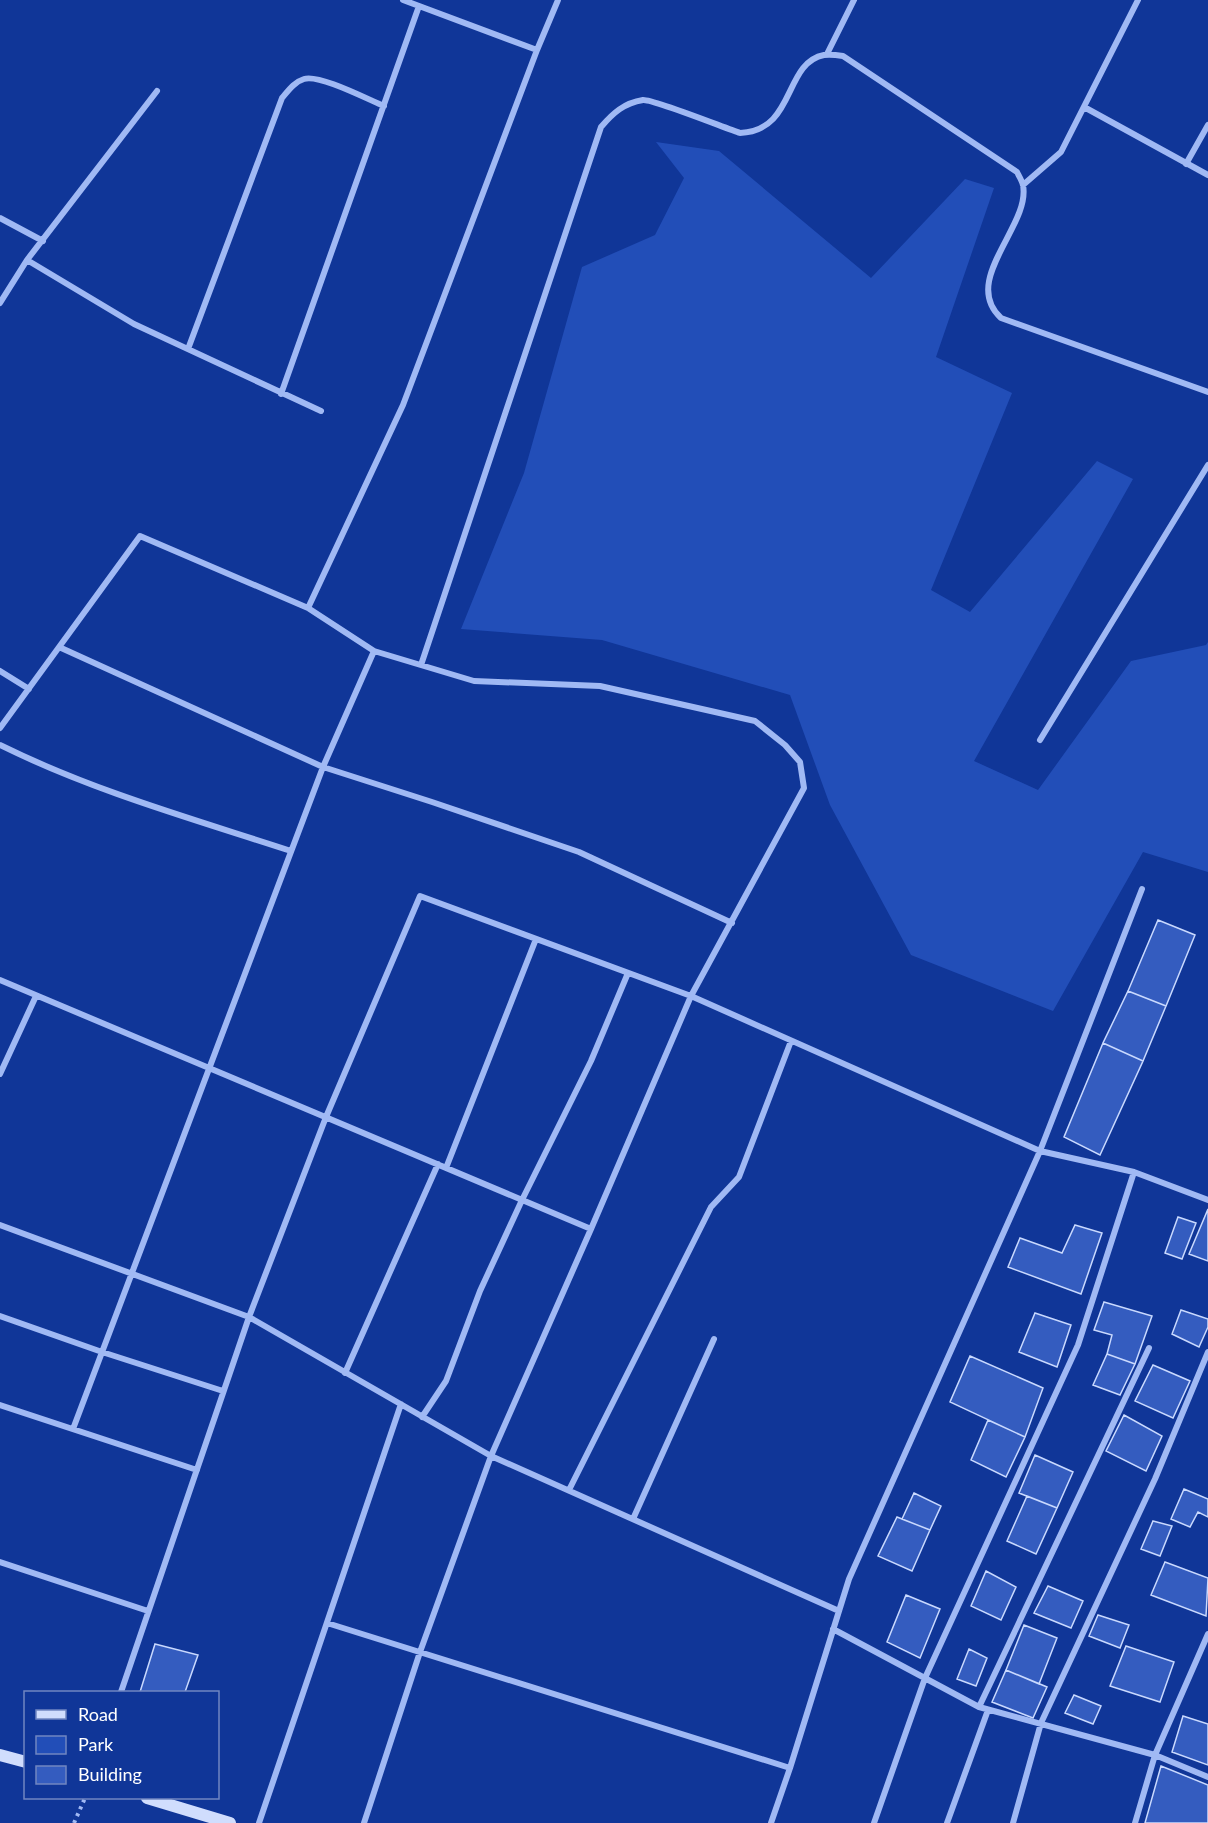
<svg xmlns="http://www.w3.org/2000/svg" width="1208" height="1823" font-family="Lato,sans-serif">
	<style>
		.green { fill: #224eb8 }
		.building { fill: #345cbf; stroke: #c9d9fe; stroke-width: 1.5 }
		.lines { fill: none; stroke-linecap: round; stroke-linejoin: round }
		.path { stroke: #a0b9f4; stroke-width: 4; stroke-dasharray: 3 4.5; stroke-linecap: butt }
		.minor { stroke: #a0b9f4; stroke-width: 6 }
		.secondary { stroke: #d0ddfd; stroke-width: 12 }
	</style>
	<rect width="100%" height="100%" fill="#103698"/>
	<!-- green -->
	<path class="green" d="M656 142 719 151 871 278 965 179 994 188 936 357 1012 393 931 590 970 612 1097 461 1133 479 974 761 1038 790 1131 661 1206 645 1208 642V872L1143 852 1053 1011 911 955 830 805 790 695 602 640 461 629 524 473 582 267 655 235 684 178Z"/>
	<!-- building -->
	<path class="building" d="M1158 920 1195 935 1166 1006 1128 991Z
		M1128 991 1166 1006 1143 1061 1103 1043Z
		M1103 1043 1143 1061 1100 1155 1064 1137Z
		M1208 1209V1261L1189 1254Z
		M1178 1217 1196 1223 1182 1259 1165 1253Z
		M1075 1225 1102 1233 1081 1294 1008 1267 1020 1238 1062 1253Z
		M1104 1302 1152 1316 1135 1364 1107 1354 1112 1335 1094 1330Z
		M1181 1310 1208 1319V1327L1199 1347 1172 1334Z
		M1035 1313 1071 1325 1057 1367 1019 1352Z
		M1107 1354 1135 1364 1120 1395 1093 1385Z
		M970 1356 1043 1388 1025 1437 950 1402Z
		M1153 1365 1190 1381 1173 1418 1135 1401Z
		M1124 1415 1162 1436 1146 1471 1106 1451Z
		M988 1420 1025 1437 1006 1477 971 1460Z
		M1035 1455 1073 1472 1057 1508 1019 1493Z
		M1184 1489 1208 1499V1517L1198 1512 1190 1527 1171 1519Z
		M914 1493 941 1506 930 1530 902 1519Z
		M1027 1496 1057 1508 1036 1554 1007 1541Z
		M897 1517 930 1530 912 1571 878 1556Z
		M1153 1521 1172 1526 1160 1556 1141 1549Z
		M1165 1562 1208 1578 1206 1616 1151 1595Z
		M986 1571 1016 1587 1001 1620 971 1606Z
		M1048 1586 1083 1601 1071 1628 1034 1613Z
		M906 1595 940 1609 920 1658 887 1642Z
		M1098 1615 1129 1625 1120 1648 1089 1636Z
		M1024 1625 1057 1638 1039 1684 1006 1670Z
		M155 1644 198 1655 185 1692H140Z
		M1126 1646 1174 1662 1160 1702 1110 1686Z
		M969 1649 987 1658 976 1686 957 1679Z
		M1006 1670 1047 1687 1033 1718 992 1702Z
		M1074 1695 1101 1706 1093 1724 1065 1713Z
		M1183 1716 1208 1724V1765L1172 1752Z
		M1161 1766 1208 1785V1823H1145Z"/>
	<g class="lines">
		<!-- path -->
		<path class="path" d="M74 1823 85 1798"/>
		<!-- minor -->
		<path class="minor" d="M403 0 537 50
			M827 54 854 0
			M1084 107 1208 175
			M1186 164 1208 125
			M1023 185 1061 152 1138 0
			M0 218 43 241
			M27 260 134 324 321 411
			M0 303 27 260 157 91
			M188 349 282 98C288 91 294 82 304 79 319 74 367 99 384 106
			M281 394 419 6
			M308 608 403 405 537 50 558 0
			M59 647 323 767 432 802 579 852 732 923
			M421 665 601 127C613 113 624 103 643 100 653 99 725 128 740 133 796 131 783 63 824 55 830 54 837 55 843 56L1017 172C1019 176 1022 181 1023 185 1031 226 960 280 1001 318L1208 392
			M0 671 29 689
			M0 728 140 536 308 608 374 651 474 681 600 686 755 721 785 745 800 762 804 788 691 996 591 1229 491 1456 420 1652 364 1823
			M1040 740 1208 465
			M0 745C93 791 193 819 291 851
			M0 980 591 1229
			M0 1074 36 996
			M446 1168 536 939
			M0 1225 249 1317 491 1456 839 1611
			M0 1316 102 1352 223 1391
			M345 1373 438 1164
			M0 1405 197 1470
			M422 1417 446 1381 480 1291 522 1200 591 1061 628 973
			M73 1429 323 767 374 651
			M569 1490 711 1207 739 1177 791 1041
			M633 1519 714 1339
			M0 1562 148 1611
			M327 1623 790 1768
			M833 1629 979 1707 1155 1755 1208 1777
			M121 1692 249 1317 326 1117 420 896 691 996 1040 1151 1134 1172 1208 1200
			M979 1707 1149 1348
			M259 1823 401 1404
			M771 1823 790 1768 849 1579 1040 1151 1142 889
			M874 1823 925 1678 1078 1345 1134 1172
			M947 1823 988 1710
			M1013 1823 1041 1723 1155 1479 1208 1352
			M1135 1823 1155 1755 1208 1634"/>
		<!-- secondary -->
		<path class="secondary" d="M0 1755 26 1762
			M147 1798 230 1823"/>
	</g>
	<!-- legend -->
	<rect x="24" y="1691" width="195" height="108" fill="#103698" stroke="#7086c1" stroke-width="1.5"/>
	<rect x="36" y="1710" width="30" height="9" fill="#d0ddfd" stroke="#7086c1" stroke-width="1.5"/>
	<text x="78" y="1721" font-size="18" fill="#ffffff">Road</text>
	<rect x="36" y="1736" width="30" height="18" fill="#224eb8" stroke="#7086c1" stroke-width="1.5"/>
	<text x="78" y="1751" font-size="18" fill="#ffffff">Park</text>
	<rect x="36" y="1766" width="30" height="18" fill="#345cbf" stroke="#7086c1" stroke-width="1.5"/>
	<text x="78" y="1781" font-size="18" fill="#ffffff">Building</text>
</svg>
